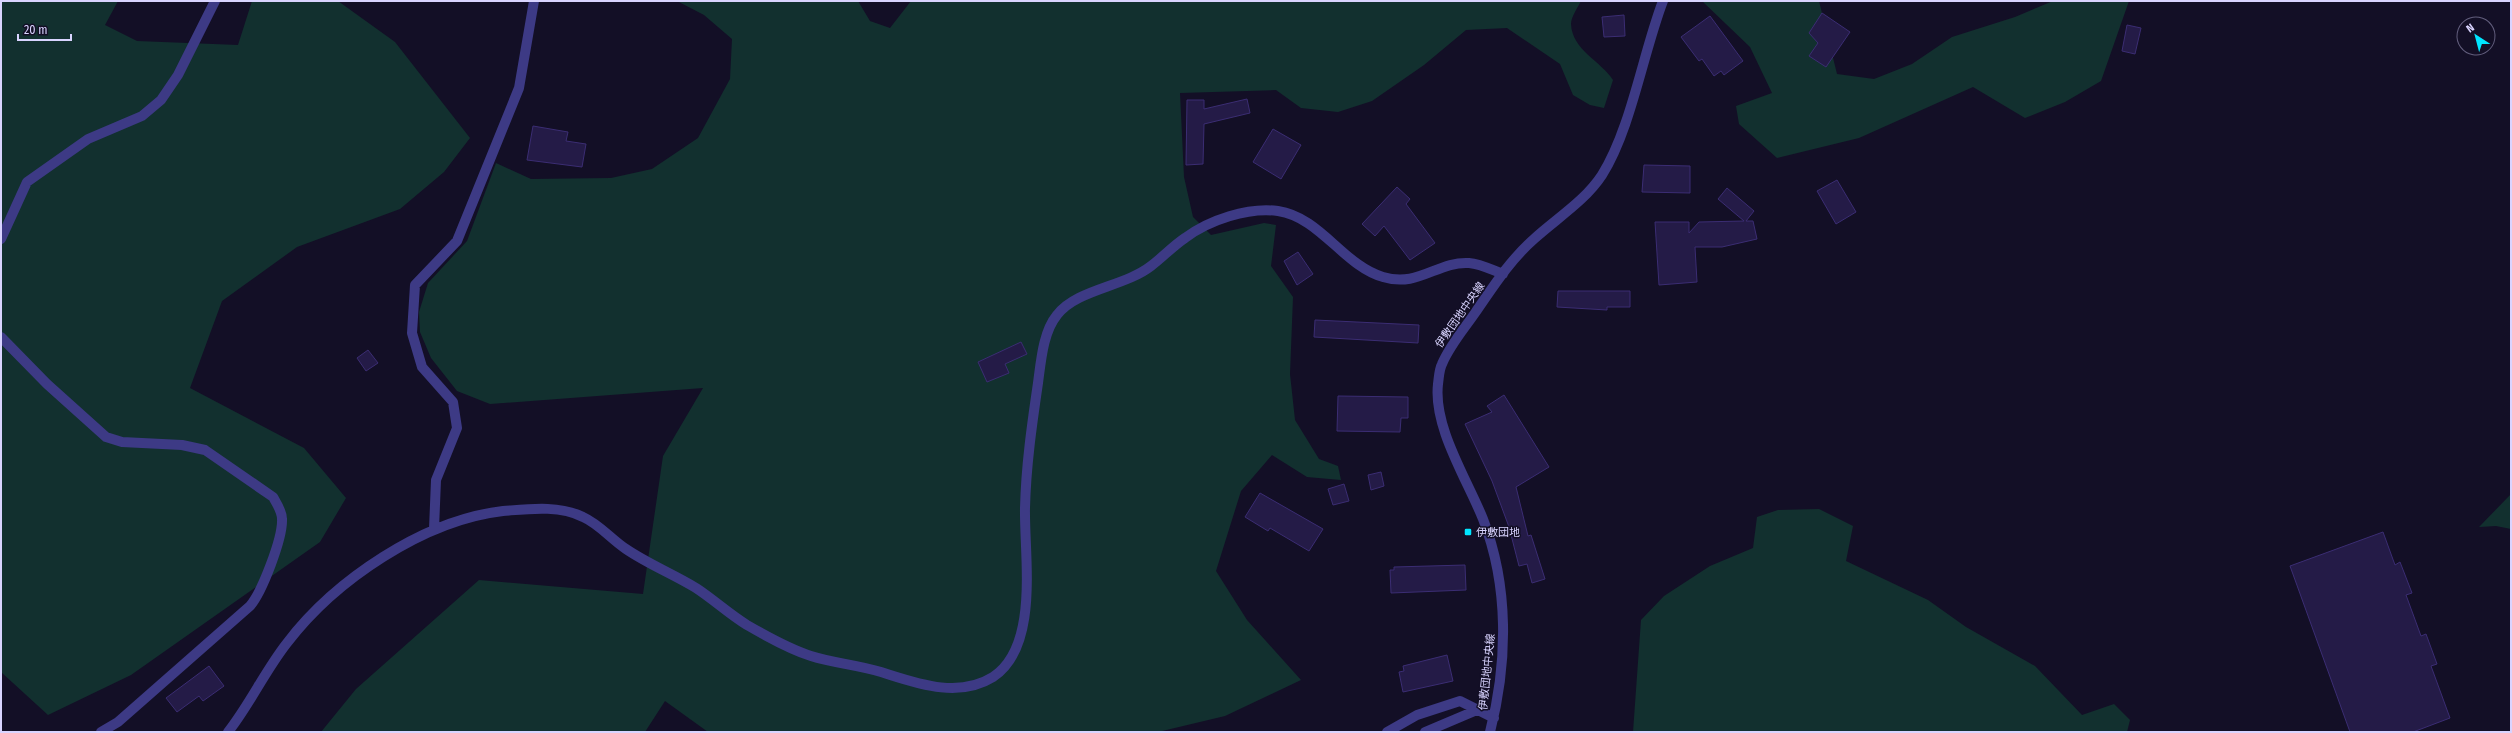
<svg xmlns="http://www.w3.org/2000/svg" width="2512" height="733" font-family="'Fira Sans Condensed','Noto Sans JP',sans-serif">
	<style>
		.green { fill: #12302f }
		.building { fill: #241b47; stroke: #3b2d73 }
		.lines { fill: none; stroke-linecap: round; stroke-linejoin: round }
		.minor { stroke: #3d3a85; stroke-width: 10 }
		.poi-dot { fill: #00e5ff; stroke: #130f26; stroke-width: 1.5 }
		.labels { text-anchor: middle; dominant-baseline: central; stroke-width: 3; stroke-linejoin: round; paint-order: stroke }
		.street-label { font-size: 11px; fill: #d9d4ff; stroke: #130f26 }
		.poi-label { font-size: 11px; fill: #d9d4ff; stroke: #130f26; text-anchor: start }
	</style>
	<rect width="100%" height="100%" fill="#130f26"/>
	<!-- green -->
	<path class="green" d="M1 1H118L105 25 137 41 238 45 252 1H338L395 42 470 138 444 172 400 209 297 247 222 301 190 388 304 448 346 498 320 542 131 675 48 715 1 672Z
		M677 1H858L870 21 890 28 911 1H1581C1578 7 1571 17 1571 24 1572 50 1601 61 1613 80L1604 108 1590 105 1573 95 1560 64 1507 28 1466 30 1424 65 1372 101 1338 112 1301 108 1276 90 1180 93 1184 177 1193 217 1211 235 1264 223 1276 225 1271 266 1293 297 1290 374 1295 420 1319 459 1338 466 1341 480 1307 477 1272 455 1241 491 1216 571 1247 620 1301 680 1225 716 1158 732H708L665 701 645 732H321L356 689 479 580 643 594 663 456 703 388 490 404 457 391 431 358 420 332 419 312 428 283 467 241 496 163 531 179 611 178 652 169 698 138 730 79 732 39 704 15Z
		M1702 1H1819L1837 74 1874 79 1912 64 1952 37 2015 17 2053 1H2129L2101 81 2065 102 2025 118 1973 87 1859 138 1777 158 1739 124 1736 106 1772 93 1750 47Z
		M2511 494V529L2496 526 2479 527Z
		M1819 509 1853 526 1846 561 1928 600 1966 627 2035 666 2082 715 2114 704 2130 720 2127 732H1633L1641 620 1664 596 1710 566 1753 548 1757 517 1778 510Z"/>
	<!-- building -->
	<path class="building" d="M1822 13 1850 32 1826 67 1809 56 1818 43 1809 33Z
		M1624 15 1625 36 1604 37 1602 17Z
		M1710 16 1743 61 1724 75 1721 71 1714 76 1702 59 1699 61 1681 37Z
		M2127 25 2141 28 2135 54 2122 51Z
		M1247 99 1250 113 1204 124 1203 164 1186 165 1187 100H1204V109Z
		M533 126 568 132 566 141 586 144 582 167 527 160Z
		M1273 129 1301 145 1281 179 1253 162Z
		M1644 165 1690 166V193L1642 192Z
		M1837 180 1856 212 1836 224 1817 191Z
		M1397 187 1410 199 1406 204 1435 243 1410 260 1384 226 1375 236 1362 224Z
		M1727 188 1754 211 1746 221H1753L1757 239 1722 247H1695L1697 282 1659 285 1655 222H1689V233L1699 222 1744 221 1718 199Z
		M1298 252 1313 274 1297 285 1284 261Z
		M1558 291H1630V307H1607V310L1557 307Z
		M1315 320 1419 325 1418 343 1314 337Z
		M1021 342 1027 354 1005 364 1009 373 987 382 978 362Z
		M368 350 378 363 366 371 357 358Z
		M1504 395 1549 467 1516 487 1528 536 1531 535 1545 579 1532 583 1527 564 1519 566 1509 527 1492 481 1465 424 1492 412 1487 406Z
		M1338 396 1408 397V418H1401L1400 432 1337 431Z
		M1381 472 1384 486 1371 490 1368 475Z
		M1344 484 1349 501 1333 505 1328 489Z
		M1260 493 1323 529 1309 551 1270 528 1268 531 1245 517Z
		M2383 532 2395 565 2400 562 2412 593 2406 595 2421 636 2426 634 2437 664 2431 666 2450 718 2413 732H2350L2290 566Z
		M1465 565 1466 590 1391 593 1390 570H1394V567Z
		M1447 655 1453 681 1403 692 1399 672 1404 671 1403 666Z
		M209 666 224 686 203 701 199 696 177 712 166 698Z"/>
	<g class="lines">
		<!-- minor -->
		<path class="minor" d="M1 239 27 182 88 139 142 116 161 100 178 75 215 1
			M1 337 47 384 106 437 122 442 182 445 205 450 273 497C277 504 282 511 282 519 283 538 262 592 250 606L118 722 101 732
			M434 529 436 480 457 428 453 402 422 367 412 333 415 285 457 241 519 88 534 1
			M228 732C250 704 265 671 287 643 335 580 424 520 503 511 529 509 559 505 583 517 599 524 611 539 626 549 648 564 673 574 696 588 713 599 729 614 747 625 766 636 789 649 811 656 833 663 858 665 881 672 916 683 958 699 993 677 1040 646 1024 556 1025 508 1026 466 1032 424 1038 383 1041 361 1043 332 1057 315 1077 289 1124 287 1151 266 1163 257 1173 246 1185 238 1209 220 1248 207 1278 211 1320 217 1344 266 1383 277 1418 288 1438 261 1469 263 1481 264 1492 270 1503 274
			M1387 732 1417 715 1460 701 1494 718
			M1425 732 1477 710
			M1490 732C1508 662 1509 586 1483 519 1467 479 1433 427 1438 384 1439 377 1439 370 1442 364 1450 345 1464 329 1475 313 1493 287 1510 260 1534 239 1557 218 1585 201 1602 175 1631 129 1643 53 1663 1"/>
	</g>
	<!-- markers -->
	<rect class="poi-dot" x="1464" y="528" width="8" height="8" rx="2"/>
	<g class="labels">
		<!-- street labels -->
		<g class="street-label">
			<text transform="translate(1460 315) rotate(-55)">伊敷団地中央線</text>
			<text transform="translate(1487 672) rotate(-84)">伊敷団地中央線</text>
		</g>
		<!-- poi labels -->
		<g class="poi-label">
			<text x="1476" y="532">伊敷団地</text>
		</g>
	</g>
	<!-- border -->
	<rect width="2512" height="733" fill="none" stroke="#d9d4ff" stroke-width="4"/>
	<!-- north arrow -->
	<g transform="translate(2476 36) rotate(324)"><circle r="19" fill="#130f26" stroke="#625e7d"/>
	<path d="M0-3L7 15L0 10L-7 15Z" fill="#00e5ff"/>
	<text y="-6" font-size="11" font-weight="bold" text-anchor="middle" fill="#d9d4ff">N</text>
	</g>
	<!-- scale -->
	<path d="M18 34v6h53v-6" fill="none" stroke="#d9d4ff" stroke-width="2"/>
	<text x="24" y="34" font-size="12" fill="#d9d4ff" stroke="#130f26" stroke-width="3" paint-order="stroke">20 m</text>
</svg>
